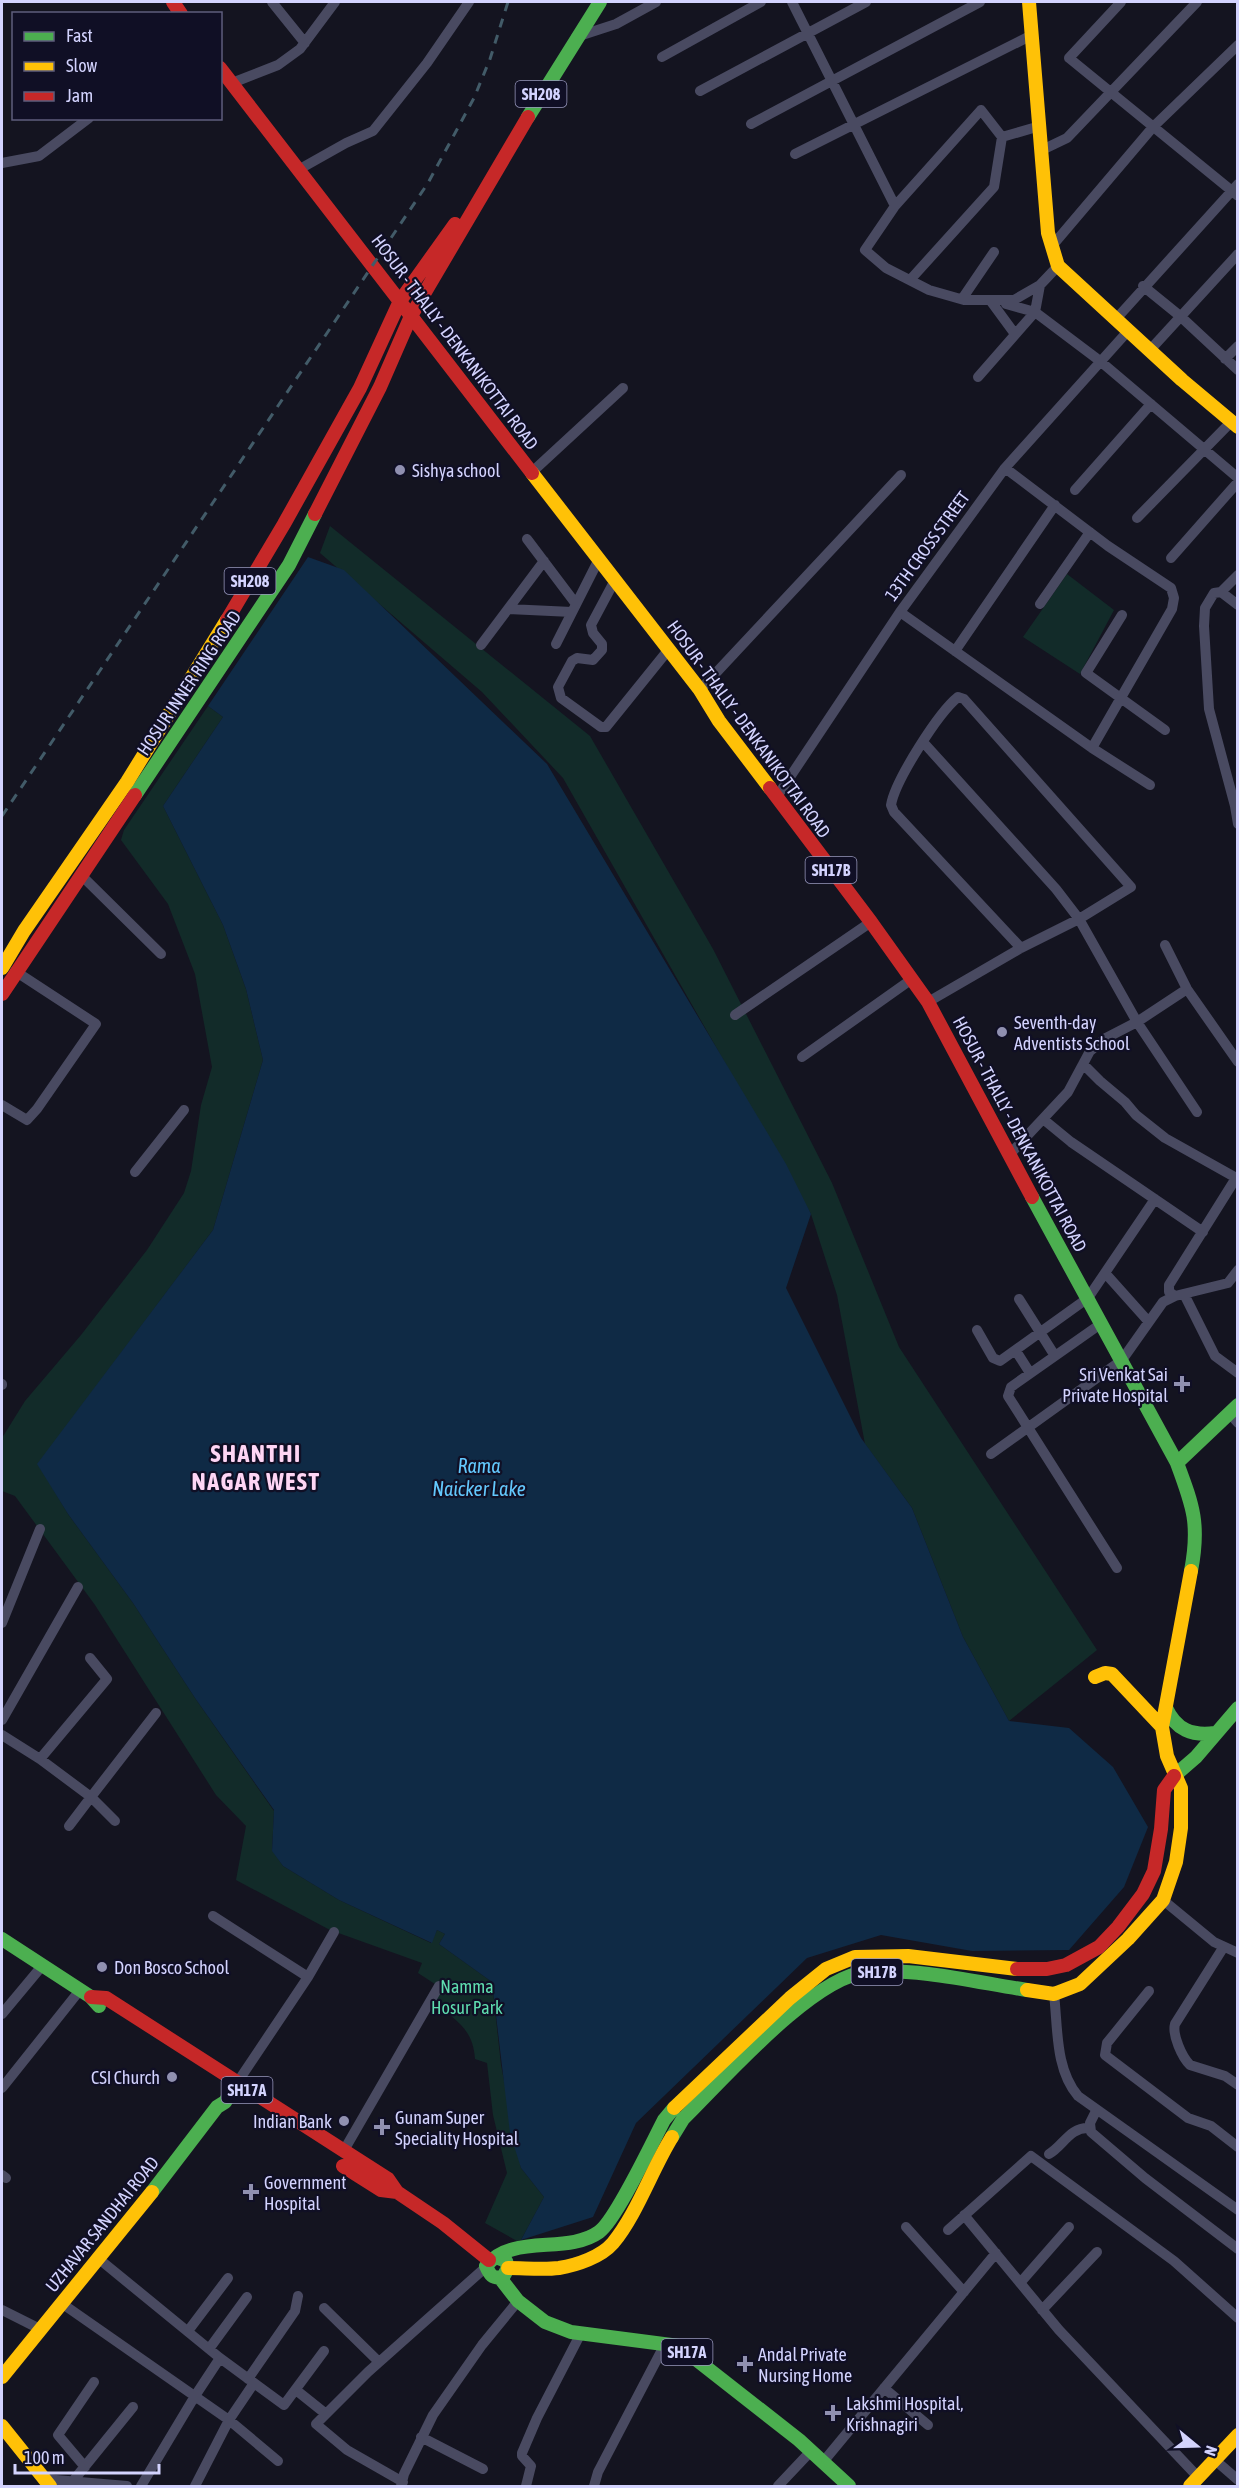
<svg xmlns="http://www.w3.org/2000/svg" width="1239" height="2488" font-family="'Asap Condensed',sans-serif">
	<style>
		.green { fill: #122b29 }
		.water { fill: #0f2a45 }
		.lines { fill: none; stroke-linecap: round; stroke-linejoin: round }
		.street { stroke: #494a61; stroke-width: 10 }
		.fast { stroke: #4caf50; stroke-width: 14 }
		.slow { stroke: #ffc107; stroke-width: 14 }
		.jam { stroke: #c62828; stroke-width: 14 }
		.rail { stroke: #425b68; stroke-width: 3; stroke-dasharray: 9 8; stroke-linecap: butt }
		.poi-dot { fill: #9090b0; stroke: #100f25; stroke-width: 2 }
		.labels { text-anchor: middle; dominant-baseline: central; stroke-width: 4.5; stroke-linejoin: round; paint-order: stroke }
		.shield { fill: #100f25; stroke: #9898bd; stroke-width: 1.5 }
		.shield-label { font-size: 16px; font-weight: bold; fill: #d3d3fe }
		.street-label { font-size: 18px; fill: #d3d3fe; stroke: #100f25 }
		.poi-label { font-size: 18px; fill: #d3d3fe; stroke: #100f25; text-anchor: start }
		.park-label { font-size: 18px; fill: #5fdeb0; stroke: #100f25 }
		.water-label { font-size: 20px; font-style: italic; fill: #63c8fd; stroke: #100f25 }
		.district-label { font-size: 24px; font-weight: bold; letter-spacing: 1.5px; fill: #fed5f4; stroke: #100f25 }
	</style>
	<rect width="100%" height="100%" fill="#141420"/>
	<!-- green -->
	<path class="green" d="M330 526 590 736 713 949 832 1183 899 1347 1097 1650 1009 1721 963 1637 912 1508 865 1444 837 1295 811 1214 563 778 482 692 320 553Z
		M1067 574 1114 610 1080 674 1023 637Z
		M208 706 223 717 163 806 223 925 246 989 263 1060 213 1230 38 1464 68 1514 133 1603 195 1698 274 1811 272 1850 283 1866 339 1900 431 1943 437 1930 445 1934 439 1944 492 1982 501 2065 521 2168 544 2197 521 2240 517 2241 485 2223 507 2173 493 2115 487 2063 475 2059C473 2027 454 2019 431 2001L438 1986 418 1973 422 1963 330 1930 236 1880 246 1826 216 1795 95 1605 15 1496 2 1491V1438L25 1401 81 1335 147 1250 184 1193 191 1171 201 1105 212 1067 195 974 168 904 121 840 124 830Z"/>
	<!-- water -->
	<path class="water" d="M308 557 344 570 547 764 786 1164 811 1214 786 1288 861 1438 912 1508 963 1637 1009 1721 1069 1728 1113 1767 1148 1827 1124 1887 1069 1950 972 1951 881 1935 807 1958 636 2123 593 2217 521 2240 544 2197 521 2168 510 2133 492 1982 439 1944 445 1934 437 1930 432 1943 339 1900 283 1866 272 1851 274 1810 195 1698 133 1603 68 1514 37 1464 213 1230 263 1060 246 989 223 925 163 806 223 717 208 706Z"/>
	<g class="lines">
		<!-- street -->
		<path class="street" d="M272 2 305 43
			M792 2 895 206
			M1121 2 1069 58 1238 196
			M576 37 616 24 656 2
			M662 57 761 2
			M232 83 278 65 300 49 335 2
			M700 91 866 2
			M751 124 980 2
			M1002 137 981 110 895 206 865 250 886 268 929 290 964 300H1014L1040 285
			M1042 150 1067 138 1197 2
			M795 154 1032 35
			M2 163 39 156 89 118
			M298 170 346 143 373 131 427 63 469 2
			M1052 246 1153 127 1238 45
			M1058 266 1040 285 1035 312 1100 361 1238 478
			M910 280 994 187 1002 137 1040 126
			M1143 286 1180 316 1238 370
			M962 299 994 252
			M990 300 1015 334
			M1116 319 1238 184
			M1150 350 1238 254
			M1225 359 1238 346
			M978 377 1035 312 1006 304
			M532 472 623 388
			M1075 490 1151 404
			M1137 518 1231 422
			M527 539 576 604
			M1171 558 1238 482
			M615 580 591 625 593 633 602 644V650L593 660 577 658 572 661 558 687 561 698 601 727H606L669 649
			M1221 592 1238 575
			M1040 604 1090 532
			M1238 605 1221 592 1214 593 1205 608 1204 626 1209 709 1235 806 1238 824
			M508 609 572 612
			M900 612 1092 748 1172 609 1174 598 1171 588 1108 546 1005 468
			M1122 615 1086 673 1165 730
			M556 644 599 559
			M481 645 544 561
			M955 651 1055 505
			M700 690 901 475
			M923 742 1056 889 1079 919 1137 1022 1197 1112
			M1092 748 1150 785
			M776 798 900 612 1005 468 1128 331
			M81 875 161 954
			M1165 945 1187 989 1238 1062
			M928 1002 1021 948 1079 919 1131 887 964 699 958 697C938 713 895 781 891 805L894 812 1021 948
			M735 1015 871 922
			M802 1057 912 979
			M1083 1064 1100 1081 1125 1102 1136 1115 1165 1138 1238 1179
			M2 1105 27 1120 37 1109 96 1024 15 971
			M1043 1119 1071 1142 1203 1232
			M1010 1154 1068 1092 1090 1051 1106 1038 1137 1022 1187 989
			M135 1172 184 1110
			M1106 1274 1148 1321
			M1184 1294 1215 1356 1238 1373
			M1175 1296 1169 1292V1285L1236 1178
			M1019 1299 1055 1356
			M1102 1323 1011 1387 1008 1396 1117 1568
			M977 1330 993 1358 1000 1361 1088 1298 1155 1199
			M1016 1351 1030 1373
			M2 1385V1384
			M1229 1413 1238 1423
			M991 1454 1122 1360 1163 1302 1175 1296 1228 1283 1238 1270
			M2 1623 40 1529
			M2 1720 78 1587
			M2 1735 40 1759 91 1797 69 1826
			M40 1759 107 1679 90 1658
			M115 1821 91 1797 156 1713
			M1163 1900 1214 1942 1238 1953
			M213 1916 308 1977
			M1223 1948 1175 2024C1172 2035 1182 2057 1190 2065L1225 2076 1238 2085
			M1149 1991 1107 2043 1105 2055 1188 2118 1211 2126 1238 2147
			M1054 1994C1058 2028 1055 2069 1078 2096L1238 2210
			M2 2014 42 1966
			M237 2083 308 1977 334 1932
			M2 2088 80 1990
			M1096 2111 1090 2123 1091 2132 1145 2178 1238 2249
			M343 2152 439 1986
			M1049 2154C1063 2146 1070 2127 1089 2128
			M2 2175 6 2178
			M964 2215 1059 2330 1198 2477
			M906 2227 964 2292
			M948 2230 1031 2156 1174 2261 1238 2318
			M99 2259 220 2358 284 2405 324 2351
			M1020 2283 1069 2227
			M67 2307 229 2420 278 2461
			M324 2308 379 2362
			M2 2310 40 2329
			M1042 2310 1097 2252
			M188 2331 228 2278
			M209 2349 247 2297
			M248 2379 295 2311 298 2296
			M884 2388 928 2425
			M296 2390 326 2414
			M421 2437 483 2469
			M1215 2460 1238 2480
			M823 2462 996 2253
			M85 2467 58 2435 94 2382
			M44 2479 127 2486
			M73 2481 133 2407
			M403 2482 347 2450 316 2424 368 2372 486 2267
			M141 2486 195 2396 220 2358
			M195 2486 229 2420 254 2383
			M401 2486 404 2474 433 2415 482 2345 518 2301
			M526 2486 531 2466 522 2456V2453L537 2418 581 2333
			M594 2486 598 2472 665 2344
			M778 2486 811 2451"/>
		<!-- fast -->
		<path class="fast" d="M528 117 600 2
			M135 795 289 565 315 514
			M1032 1197 1177 1463C1193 1506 1200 1524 1191 1571
			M1177 1463 1238 1405
			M1166 1708C1176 1730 1192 1736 1215 1733
			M1174 1776 1196 1757 1238 1708
			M2 1939 91 1997 99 2006
			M672 2137 683 2119C723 2080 813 1976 867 1972 920 1968 975 1982 1027 1990
			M152 2192 217 2107 225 2102 237 2083
			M496 2257 506 2261 508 2268 503 2277C492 2279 490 2275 486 2266 512 2233 567 2255 599 2232 616 2220 652 2143 664 2120L674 2108
			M500 2278 518 2301 545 2322 571 2332 679 2346 799 2440 849 2486"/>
		<!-- slow -->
		<path class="slow" d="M1029 2 1048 233 1058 266 1182 380 1238 427
			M532 473 700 690 719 721 770 788
			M2 968 24 931 127 782 227 620
			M1095 1677 1105 1673 1112 1674 1162 1727
			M1027 1990 1054 1994 1080 1984 1128 1939 1163 1900 1176 1862 1181 1828V1788L1167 1756 1162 1727 1191 1571
			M674 2108 790 1998 826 1969 855 1957 908 1956 1017 1969
			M508 2268C525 2268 543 2270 559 2268 577 2265 601 2257 613 2243 637 2214 652 2169 672 2137
			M2 2377 152 2192
			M2 2426 50 2486
			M1190 2486 1238 2435"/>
		<!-- jam -->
		<path class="jam" d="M173 2 181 14
			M220 68 532 473
			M315 514 380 387 411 316 528 117
			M227 620 284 524 360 388 400 301 455 224
			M770 788 871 922 928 1002 1032 1197
			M2 994 135 795
			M1017 1969H1047L1066 1965 1099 1947 1118 1927 1143 1894 1154 1871 1161 1829 1164 1790 1174 1776
			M91 1997 106 1998 388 2179 397 2192 443 2223 489 2260
			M343 2166 381 2190 397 2192"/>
		<!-- rail -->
		<path class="rail" d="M2 816 428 183 474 98 490 59 508 2"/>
	</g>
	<!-- markers -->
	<g class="poi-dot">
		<circle cx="400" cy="470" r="6"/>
		<circle cx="1002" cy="1032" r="6"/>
		<path d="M1179 1375h6v6h6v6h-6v6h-6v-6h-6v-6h6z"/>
		<circle cx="102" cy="1967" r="6"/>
		<circle cx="172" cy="2077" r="6"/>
		<circle cx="344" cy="2121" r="6"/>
		<path d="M379 2118h6v6h6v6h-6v6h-6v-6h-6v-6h6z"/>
		<path d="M248 2183h6v6h6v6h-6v6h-6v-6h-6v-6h6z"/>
		<path d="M742 2355h6v6h6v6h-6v6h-6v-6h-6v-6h6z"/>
		<path d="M830 2404h6v6h6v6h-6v6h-6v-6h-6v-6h6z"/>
	</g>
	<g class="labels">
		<!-- shield labels -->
		<g class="shield">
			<rect x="515.5" y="81" width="51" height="26" rx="4.5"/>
			<rect x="224.5" y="568" width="51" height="26" rx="4.5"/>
			<rect x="805.5" y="857" width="51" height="26" rx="4.5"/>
			<rect x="851.5" y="1959" width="51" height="26" rx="4.5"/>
			<rect x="221.5" y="2077" width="51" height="26" rx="4.5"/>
			<rect x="661.5" y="2339" width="51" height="26" rx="4.5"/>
		</g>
		<g class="shield-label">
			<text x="541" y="94">SH208</text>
			<text x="250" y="581">SH208</text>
			<text x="831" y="870">SH17B</text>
			<text x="877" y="1972">SH17B</text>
			<text x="247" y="2090">SH17A</text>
			<text x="687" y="2352">SH17A</text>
		</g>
		<!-- street labels -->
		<g class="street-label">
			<text transform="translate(455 342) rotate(53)">HOSUR - THALLY - DENKANIKOTTAI ROAD</text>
			<text transform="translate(927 546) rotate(-54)">13TH CROSS STREET</text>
			<text transform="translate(189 683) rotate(-56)">HOSUR INNER RING ROAD</text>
			<text transform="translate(749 729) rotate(54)">HOSUR - THALLY - DENKANIKOTTAI ROAD</text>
			<text transform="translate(1020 1134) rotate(62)">HOSUR - THALLY - DENKANIKOTTAI ROAD</text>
			<text transform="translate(102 2224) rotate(-51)">UZHAVAR SANDHAI ROAD</text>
		</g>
		<!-- poi labels -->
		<g class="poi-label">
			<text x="412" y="470">Sishya school</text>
			<text x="1014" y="1022">Seventh-day<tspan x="1014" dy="21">Adventists School</tspan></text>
			<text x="1168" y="1374" text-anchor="end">Sri Venkat Sai<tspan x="1168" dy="21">Private Hospital</tspan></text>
			<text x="114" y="1967">Don Bosco School</text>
			<text x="160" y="2077" text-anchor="end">CSI Church</text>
			<text x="395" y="2117">Gunam Super<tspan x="395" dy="21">Speciality Hospital</tspan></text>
			<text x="332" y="2121" text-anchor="end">Indian Bank</text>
			<text x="264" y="2182">Government<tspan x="264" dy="21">Hospital</tspan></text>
			<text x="758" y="2354">Andal Private<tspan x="758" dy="21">Nursing Home</tspan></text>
			<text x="846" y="2403">Lakshmi Hospital,<tspan x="846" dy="21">Krishnagiri</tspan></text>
		</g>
		<!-- park labels -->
		<g class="park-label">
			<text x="467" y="1986">Namma<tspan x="467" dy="21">Hosur Park</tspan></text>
		</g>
		<!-- water labels -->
		<g class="water-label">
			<text x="479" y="1465">Rama<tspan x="479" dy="23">Naicker Lake</tspan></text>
		</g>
		<!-- district labels -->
		<g class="district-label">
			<text x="256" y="1453">SHANTHI<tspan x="256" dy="28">NAGAR WEST</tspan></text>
		</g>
	</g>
	<!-- border -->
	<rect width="1239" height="2488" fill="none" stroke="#d3d3fe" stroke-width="6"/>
	<!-- legend -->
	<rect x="12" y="12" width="210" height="108" fill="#100f25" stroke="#5e5d7c" stroke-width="1.5"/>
	<rect x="24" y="32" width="30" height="9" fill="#4caf50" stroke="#5e5d7c" stroke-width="1.5"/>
	<text x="66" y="42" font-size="18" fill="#d3d3fe">Fast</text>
	<rect x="24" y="62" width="30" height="9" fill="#ffc107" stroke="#5e5d7c" stroke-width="1.5"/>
	<text x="66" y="72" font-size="18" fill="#d3d3fe">Slow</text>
	<rect x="24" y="92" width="30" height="9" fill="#c62828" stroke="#5e5d7c" stroke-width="1.5"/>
	<text x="66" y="102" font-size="18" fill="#d3d3fe">Jam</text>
	<!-- north arrow -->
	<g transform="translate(1197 2446) rotate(109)" stroke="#100f25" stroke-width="4.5" paint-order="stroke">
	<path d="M0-4.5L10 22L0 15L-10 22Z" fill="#d3d3fe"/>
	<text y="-9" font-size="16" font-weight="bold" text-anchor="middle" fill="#d3d3fe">N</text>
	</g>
	<!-- scale -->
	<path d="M15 2464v9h144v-9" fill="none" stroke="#d3d3fe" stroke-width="3"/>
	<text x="24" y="2464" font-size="18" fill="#d3d3fe" stroke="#100f25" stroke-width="4.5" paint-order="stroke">100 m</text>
</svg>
